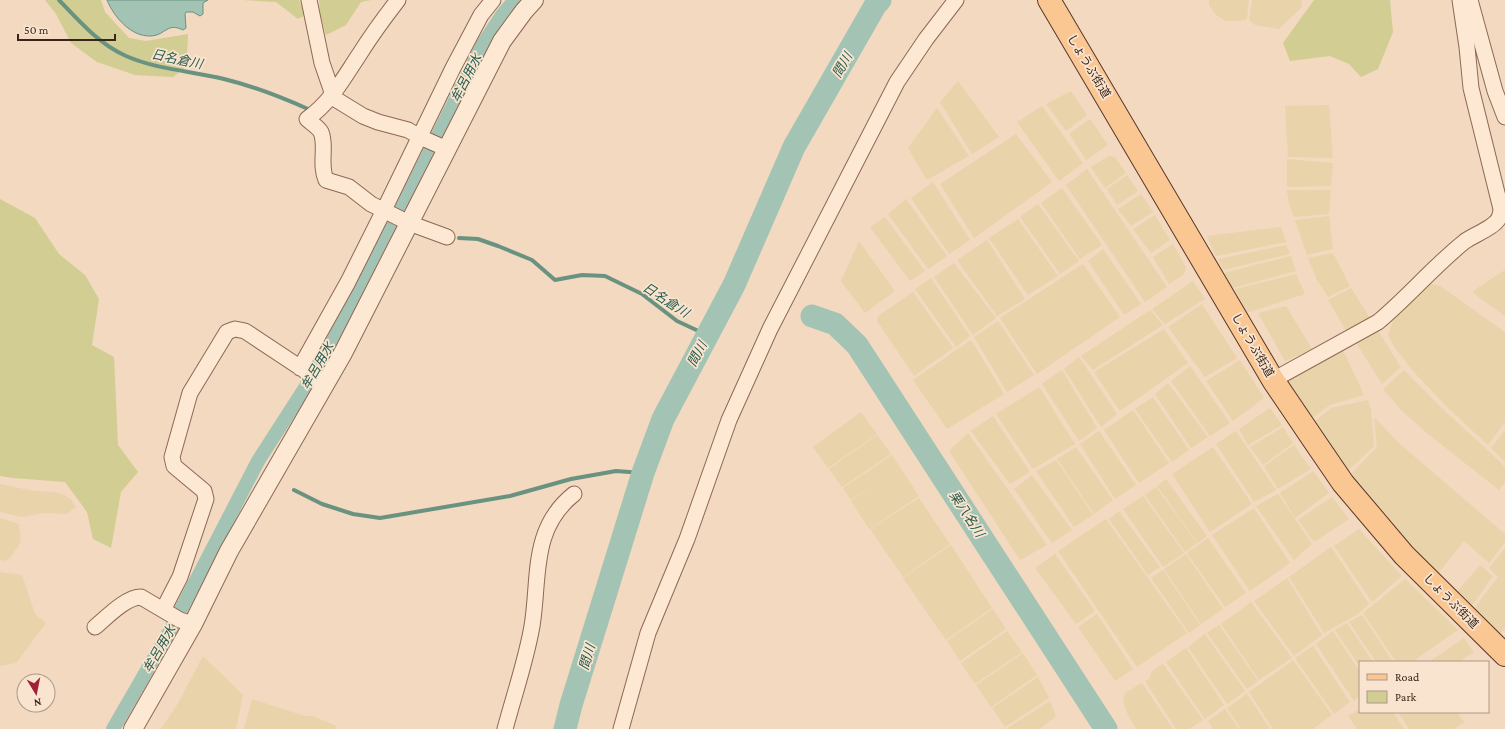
<svg xmlns="http://www.w3.org/2000/svg" width="1505" height="729" font-family="'Crimson Pro','Noto Sans JP',serif">
	<style>
		.farmland { fill: #e9d3ab }
		.green { fill: #d2cd92 }
		.water { fill: #a3c4b4; stroke: #699380 }
		.lines { fill: none; stroke-linecap: round; stroke-linejoin: round }
		.stream { stroke: #699380; stroke-width: 4 }
		.canal { stroke: #a3c4b4; stroke-width: 14 }
		.river { stroke: #a3c4b4; stroke-width: 23 }
		.minor-casing { stroke: #8d6855; stroke-width: 17 }
		.tertiary-casing { stroke: #8d6855; stroke-width: 20 }
		.primary-casing { stroke: #5a372a; stroke-width: 24 }
		.minor { stroke: #fce8d3; stroke-width: 15 }
		.tertiary { stroke: #fce8d3; stroke-width: 18 }
		.primary { stroke: #fac692; stroke-width: 22 }
		.labels { text-anchor: middle; dominant-baseline: central; stroke-width: 3.5; stroke-linejoin: round; paint-order: stroke }
		.street-label { font-size: 12px; fill: #3b251b; stroke: #f9e5cf }
		.water-label { font-size: 13px; font-style: italic; fill: #295c4f; stroke: #f9e5cf }
	</style>
	<rect width="100%" height="100%" fill="#f2d9bf"/>
	<!-- farmland -->
	<path class="farmland" d="M1209 0H1249L1247 19 1238 21H1226L1216 15 1209 5Z
		M1252 0H1302V7L1279 29 1255 25 1249 20Z
		M958 81 999 137 972 154 940 102Z
		M1071 91 1087 115 1066 131 1046 104Z
		M1329 105 1333 158 1288 157 1285 106Z
		M1042 106 1083 163 1059 181 1017 122Z
		M937 108 969 156 927 180 908 148Z
		M1090 119 1108 145 1086 160 1069 134Z
		M1016 134 1052 182 974 238 940 184Z
		M1109 156 1115 157 1126 173 1105 188 1091 167Z
		M1287 159 1333 163 1331 186 1287 187Z
		M1087 169 1167 287 1145 302 1066 185Z
		M1127 175 1138 191 1117 205 1107 189Z
		M933 182 970 240 949 254 911 198Z
		M1062 188 1102 245 1080 259 1041 203Z
		M1287 190H1331L1329 214 1294 217 1289 204Z
		M1141 194 1153 212 1131 226 1118 209Z
		M906 199 947 256 928 269 888 214Z
		M1038 204 1079 261 1060 274 1020 217Z
		M1155 215 1170 240 1151 253 1133 229Z
		M1329 216 1333 249 1307 255 1295 220Z
		M885 217 925 271 910 281 870 227Z
		M1018 219 1058 276 1028 295 989 238Z
		M1281 227 1286 242 1216 256 1207 236Z
		M987 240 1025 299 997 316 957 260Z
		M859 241 895 291 865 313 841 281Z
		M1173 244 1186 267 1184 274 1169 284 1153 257Z
		M1286 245 1290 254 1223 270 1218 259Z
		M1103 249 1141 304 1124 315 1088 261Z
		M1333 253 1350 286 1328 297 1317 280 1308 258Z
		M1291 256 1296 271 1232 288 1224 273Z
		M954 263 996 318 973 335 934 277Z
		M1083 264 1120 317 1037 374 1000 318Z
		M1505 270V316L1477 296 1473 291Z
		M1296 274 1305 294 1246 313 1235 289Z
		M931 278 970 336 956 347 915 289Z
		M1193 281 1205 299 1165 324 1152 309Z
		M1427 283 1440 286 1505 332V422L1488 445 1446 406 1414 372 1395 348 1388 335 1394 318Z
		M1351 288 1370 318 1347 332 1328 300Z
		M913 292 953 348 914 376 877 321 878 316Z
		M1202 304 1237 358 1205 377 1168 327Z
		M1286 306 1312 349 1285 361 1258 313Z
		M1150 310 1163 325 1093 370 1081 356Z
		M998 321 1034 375 1007 392 974 337Z
		M1164 329 1188 363 1120 411 1094 372Z
		M1377 329 1401 367 1382 384 1355 341Z
		M971 340 1004 394 947 429 913 380Z
		M1343 350 1364 395 1330 405 1312 418 1288 381 1291 377Z
		M1079 357 1117 414 1101 427 1064 369Z
		M1240 360 1264 398 1233 421 1206 381Z
		M1190 366 1230 423 1210 436 1171 381Z
		M1062 370 1097 428 1079 441 1042 384Z
		M1404 370 1446 412 1495 457 1505 467V482L1499 490 1428 434 1400 409 1383 389Z
		M1168 383 1208 437 1191 448 1155 394Z
		M1039 387 1075 444 1033 469 996 414Z
		M1153 397 1189 450 1172 462 1135 409Z
		M1368 400 1371 409 1374 446 1348 471 1314 422 1331 408Z
		M1270 408 1282 425 1248 445 1239 429Z
		M1133 410 1169 463 1139 483 1104 430Z
		M861 412 877 434 828 468 813 447Z
		M993 416 1030 472 1010 484 971 431Z
		M1374 417 1400 444 1505 534V542L1489 563 1464 541 1437 575 1376 508 1351 474 1377 447Z
		M1283 427 1293 443 1263 465 1250 447Z
		M1505 430V462L1491 448Z
		M1099 431 1136 485 1115 499 1080 444Z
		M1236 431 1276 490 1254 502 1216 444Z
		M968 433 1047 545 1020 560 949 451Z
		M877 435 891 454 842 487 829 469Z
		M1294 445 1311 469 1278 489 1264 466Z
		M1076 447 1113 500 1094 514 1057 459Z
		M1213 447 1252 504 1210 532 1172 474Z
		M892 455 919 496 869 529 851 501 883 479 851 500 843 488Z
		M1056 460 1093 515 1074 527 1036 471Z
		M1313 471 1329 493 1295 518 1280 493Z
		M1032 475 1072 530 1052 543 1014 489Z
		M1166 479 1207 536 1198 543 1157 486Z
		M0 484 29 490 60 493 71 499 76 507 67 514 44 513 21 517 0 512Z
		M1156 487 1197 543 1185 552 1145 495Z
		M1278 494 1312 544 1294 560 1256 506Z
		M1143 496 1184 553 1163 567 1123 509Z
		M1332 497 1349 519 1314 542 1298 520Z
		M919 498 950 544 903 577 870 529Z
		M1254 508 1290 563 1250 591 1212 535Z
		M1119 511 1160 567 1148 575 1109 519Z
		M0 518 19 524 21 542 10 558 4 561 0 560Z
		M1106 519 1187 633 1137 667 1058 551Z
		M1359 529 1402 576 1372 602 1334 546Z
		M1208 538 1246 593 1225 607 1187 553Z
		M951 545 992 608 946 640 903 578Z
		M1331 547 1369 604 1358 614 1324 633 1289 577Z
		M1505 548V629L1499 635 1473 610 1498 577 1489 568Z
		M1055 554 1095 611 1076 624 1035 568Z
		M1186 554 1223 609 1201 624 1164 569Z
		M1480 565 1493 576 1471 607 1456 593Z
		M1163 570 1200 625 1189 633 1151 578Z
		M0 572 22 575 35 614 46 623 16 663 0 666Z
		M1287 578 1322 635 1294 656 1254 601Z
		M1405 579 1458 630 1412 662H1396L1363 613Z
		M1251 602 1292 658 1259 680 1221 624Z
		M993 609 1006 629 960 661 947 641Z
		M1097 614 1133 669 1115 681 1078 627Z
		M1362 615 1393 662H1376L1349 622Z
		M1347 623 1373 662H1360V667L1335 630Z
		M1219 625 1258 681 1247 689 1207 633Z
		M1007 631 1022 652 975 684 961 663Z
		M1333 631 1360 672V696L1354 701 1316 644Z
		M1205 634 1245 691 1227 704 1188 647Z
		M1464 638 1474 652 1458 662H1429Z
		M1313 646 1350 702 1334 714 1295 658Z
		M1186 648 1224 705 1205 719 1166 662Z
		M1023 653 1037 675 991 707 976 685Z
		M203 656 243 695 236 729H161L177 705Z
		M1293 660 1332 715 1313 729H1273L1249 692Z
		M1163 664 1203 720 1189 729H1176L1145 681 1149 679 1152 671Z
		M1038 677 1049 698 1005 727 992 708Z
		M1142 683 1173 729H1136L1128 715 1123 701 1125 693Z
		M1247 694 1270 729H1241L1227 708Z
		M252 699 305 716H313L336 726 335 729H244Z
		M1050 701 1056 716 1040 729H1006Z
		M1225 709 1239 729H1213L1208 721Z
		M1360 709V712H1393L1404 729H1357L1348 716Z
		M1398 712H1457L1464 722 1454 729H1409Z"/>
	<!-- green -->
	<path class="green" d="M45 0H101L105 12 129 38 146 41 188 34 187 56 190 64 173 77 135 75 97 62 71 43 56 14Z
		M243 0H299L305 15 298 19 276 2Z
		M319 0H371L361 2 346 25 326 35 320 14Z
		M1314 0H1390L1393 32 1378 69 1361 77 1349 64 1330 56 1290 61 1283 43Z
		M0 199 35 218 59 254 85 275 99 299 92 345 114 357 118 445 138 472 121 492 111 548 93 539 87 512 65 482 13 478 0 476Z"/>
	<!-- water -->
	<path class="water" d="M107 0H208L203 3V14L200 16 193 12H186L185 14 186 28 183 30C167 22 166 35 151 36 131 37 114 17 107 0Z"/>
	<g class="lines">
		<!-- stream -->
		<path class="stream" d="M59 0C79 21 99 44 126 56 158 70 192 71 224 79 253 86 281 97 308 109
			M459 238 478 239 498 246 532 260 555 280 582 275 605 276 642 294 677 321 707 335
			M294 490 322 504 353 514 380 518 510 496 571 479 616 471 643 473"/>
		<!-- canal -->
		<path class="canal" d="M113 729 172 627 258 461 323 360 392 228 483 44 502 15 515 0"/>
		<!-- river -->
		<path class="river" d="M812 316 835 324 857 345 1106 729
			M565 729 571 705 643 473 663 419 734 285 794 147 876 4 880 0"/>
		<defs>
			<path id="minor" d="M309 0 322 63 331 89 332 97 363 116 378 122 408 130 420 137 447 149
				M398 0C384 18 371 36 359 55 343 79 331 102 307 119 311 123 318 127 321 132 327 146 319 164 326 180L349 187 371 204 409 223 447 237
				M1470 0 1495 91 1505 117
				M300 368 348 282 384 210 453 68 481 15 493 0
				M1273 380 1378 322C1408 297 1433 267 1464 242 1473 235 1494 228 1499 218 1500 215 1501 212 1501 209L1471 88 1467 47 1460 0
				M163 610 180 577 206 499 204 491 174 466 172 457 190 393 227 332 235 329 245 331 325 384
				M95 627C107 617 126 597 141 597L180 620 193 624
				M505 729C514 695 526 661 532 626 540 578 530 529 574 494
				M621 729 648 633 687 539 729 420 770 329 897 82 926 39 956 0"/>
			<path id="tertiary" d="M133 729 193 624 229 551 343 353 502 41 524 11 534 0"/>
			<path id="primary" d="M1049 0 1273 380 1317 445 1343 483 1404 555 1505 655"/>
		</defs>
		<!-- minor casing -->
		<use href="#minor" class="minor-casing"/>
		<!-- tertiary casing -->
		<use href="#tertiary" class="tertiary-casing"/>
		<!-- primary casing -->
		<use href="#primary" class="primary-casing"/>
		<!-- minor -->
		<use href="#minor" class="minor"/>
		<!-- tertiary -->
		<use href="#tertiary" class="tertiary"/>
		<!-- primary -->
		<use href="#primary" class="primary"/>
	</g>
	<g class="labels">
		<!-- street labels -->
		<g class="street-label">
			<text transform="translate(1089 66) rotate(59)">しょうぶ街道</text>
			<text transform="translate(1253 345) rotate(60)">しょうぶ街道</text>
			<text transform="translate(1451 601) rotate(45)">しょうぶ街道</text>
		</g>
		<!-- water labels -->
		<g class="water-label">
			<text transform="translate(177 59) rotate(12)">日名倉川</text>
			<text transform="translate(842 65) rotate(-60)">間川</text>
			<text transform="translate(466 78) rotate(-63)">牟呂用水</text>
			<text transform="translate(666 300) rotate(33)">日名倉川</text>
			<text transform="translate(697 354) rotate(-62)">間川</text>
			<text transform="translate(317 366) rotate(-60)">牟呂用水</text>
			<text transform="translate(967 514) rotate(57)">栗八名川</text>
			<text transform="translate(159 649) rotate(-60)">牟呂用水</text>
			<text transform="translate(587 657) rotate(-73)">間川</text>
		</g>
	</g>
	<!-- legend -->
	<rect x="1359" y="661" width="130" height="52" fill="#f9e5cf" stroke="#ad9887"/>
	<rect x="1367" y="674" width="20" height="6" fill="#fac692" stroke="#ad9887"/>
	<text x="1395" y="681" font-size="12" fill="#3b251b">Road</text>
	<rect x="1367" y="691" width="20" height="12" fill="#d2cd92" stroke="#ad9887"/>
	<text x="1395" y="701" font-size="12" fill="#3b251b">Park</text>
	<!-- north arrow -->
	<g transform="translate(36 693) rotate(170)"><circle r="19" fill="#f9e5cf" stroke="#ad9887"/>
	<path d="M0-3L7 15L0 10L-7 15Z" fill="#a21f39"/>
	<text y="-6" font-size="11" font-weight="bold" text-anchor="middle" fill="#3b251b">N</text>
	</g>
	<!-- scale -->
	<path d="M18 34v6h97v-6" fill="none" stroke="#3b251b" stroke-width="2"/>
	<text x="24" y="34" font-size="12" fill="#3b251b" stroke="#f9e5cf" stroke-width="3" paint-order="stroke">50 m</text>
</svg>
